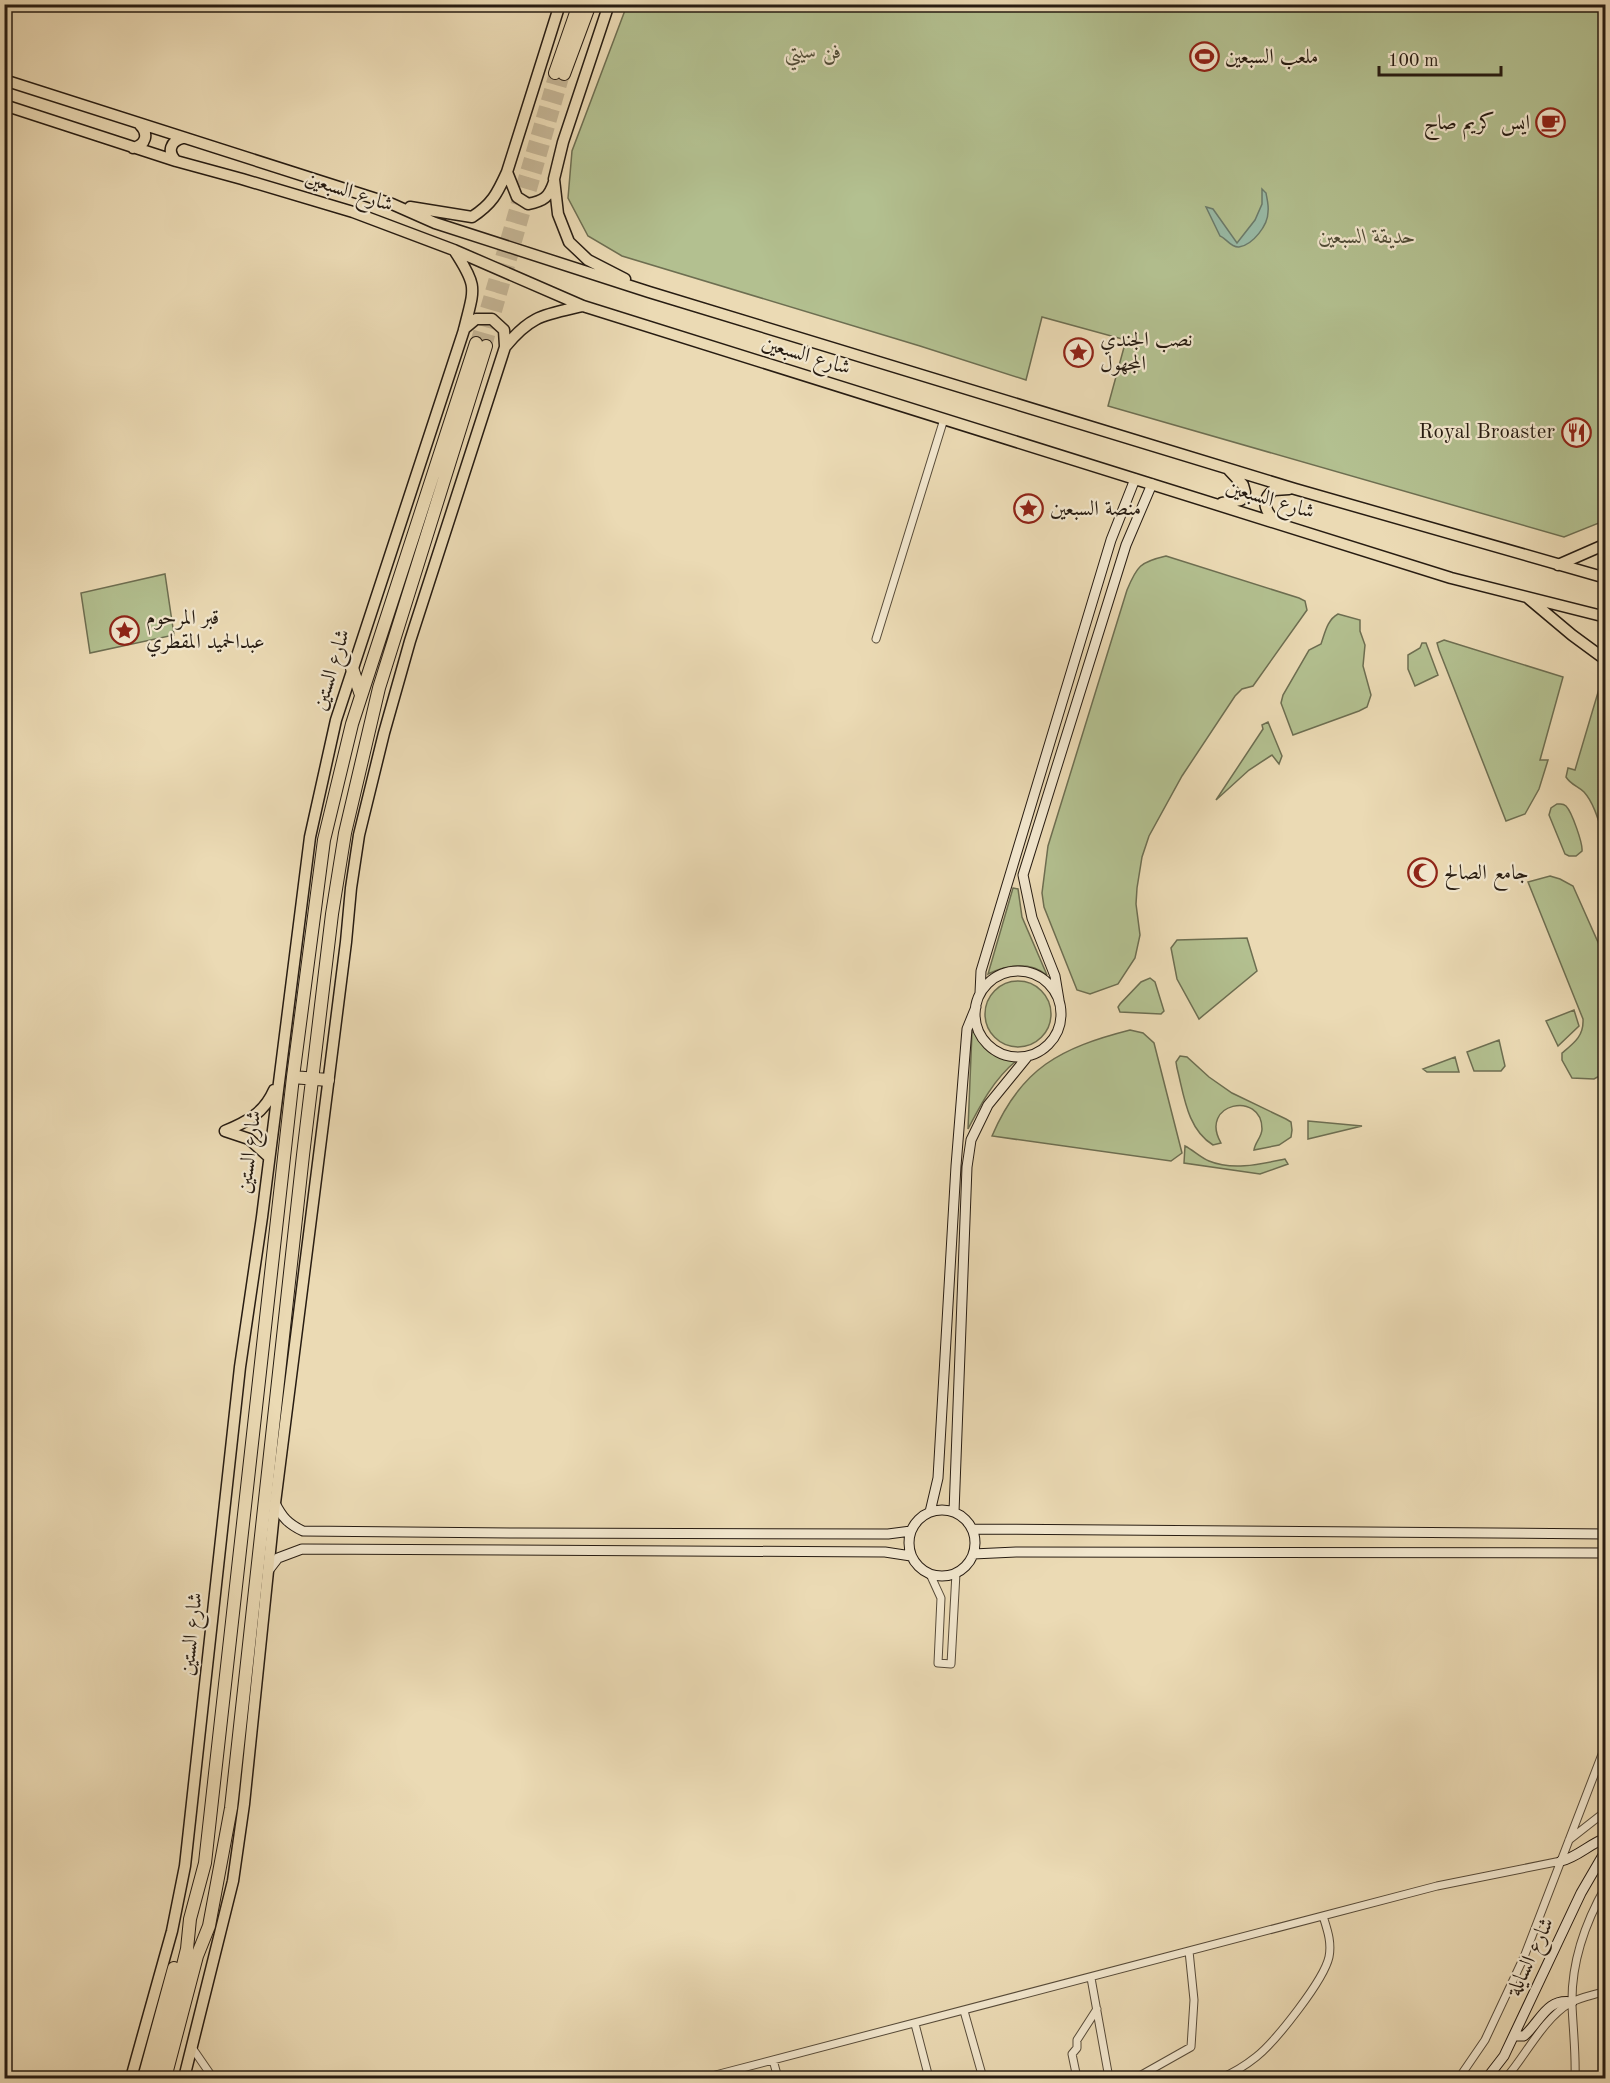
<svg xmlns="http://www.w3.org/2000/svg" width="1610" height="2083" font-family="'Old Standard TT',Amiri,serif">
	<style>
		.green { fill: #b3c090; stroke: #6d6e51; stroke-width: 1.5 }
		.water { fill: #99bba7; stroke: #6b7b6b; stroke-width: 1.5 }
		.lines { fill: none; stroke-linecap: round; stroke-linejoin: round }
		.highway-tunnel { stroke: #c4b494; stroke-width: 12; stroke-dasharray: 12 6; stroke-linecap: butt }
		.street-casing { stroke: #584c3a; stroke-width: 9 }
		.secondary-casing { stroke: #271c12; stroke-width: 11 }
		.primary-casing { stroke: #271c12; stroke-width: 13 }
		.highway-casing { stroke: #271c12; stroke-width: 14 }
		.street { stroke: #f2e7ce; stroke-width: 7 }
		.secondary { stroke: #f2e7ce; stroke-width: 9 }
		.primary { stroke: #ebdab4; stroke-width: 10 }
		.highway { stroke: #ebdab4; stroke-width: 12 }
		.labels { text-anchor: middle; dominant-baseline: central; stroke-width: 4.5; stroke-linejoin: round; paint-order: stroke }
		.park-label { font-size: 21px; font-style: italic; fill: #514d38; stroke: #f2e7ce }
		.poi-label { font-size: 21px; fill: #271c12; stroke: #f2e7ce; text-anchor: start }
		.street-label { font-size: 21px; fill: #271c12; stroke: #f2e7ce }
	</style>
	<rect width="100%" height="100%" fill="#ebdab4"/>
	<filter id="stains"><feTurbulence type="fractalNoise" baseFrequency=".00333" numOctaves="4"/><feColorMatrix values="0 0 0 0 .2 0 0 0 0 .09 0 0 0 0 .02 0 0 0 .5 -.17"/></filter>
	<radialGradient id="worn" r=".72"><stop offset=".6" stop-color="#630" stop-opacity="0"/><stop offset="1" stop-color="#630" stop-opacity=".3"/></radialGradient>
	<!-- green -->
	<path class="green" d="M627 5H1605V514L1599 523 1564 537 1108 406 1126 340 1042 317 1026 380 920 346 622 256 588 236 568 198 572 151Z
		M1166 556 1299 598 1305 601 1307 610 1253 686 1242 689 1235 696 1182 776 1149 836 1142 857 1137 888 1136 904 1140 935 1135 958 1118 984 1090 994 1077 990 1044 907 1042 893 1048 846 1127 590C1137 566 1140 562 1166 556Z
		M165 574 174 635 90 653 81 593Z
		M1338 614 1360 620V631L1365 645 1363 666 1371 695 1367 707 1359 711 1293 735 1281 703 1283 695 1309 650 1321 644C1325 633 1327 620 1338 614Z
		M1444 640 1563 677 1540 760H1548L1539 789 1525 814 1506 821 1439 650 1437 643Z
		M1422 643H1426L1438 675 1415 686 1408 669V655L1420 648Z
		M1599 689 1606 692 1605 841C1600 826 1595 804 1584 792 1578 786 1571 785 1566 777L1568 768 1575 770Z
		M1268 722 1282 756 1279 764 1272 755 1249 770 1216 800 1263 729 1262 725Z
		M1557 804C1561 804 1563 803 1566 806 1572 812 1583 844 1582 851L1576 856H1569L1565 854 1549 815 1551 808Z
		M1550 876 1560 879 1573 886 1605 958V1073L1594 1079 1572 1078 1562 1060V1053C1574 1043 1584 1036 1583 1019L1528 882Z
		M1013 888 1018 889 1022 917 1047 975C1029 961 1007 965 988 974Z
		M1247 938 1257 971 1199 1019 1177 979 1171 948 1177 940Z
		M1150 978 1155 982 1164 1011 1161 1014 1120 1012 1118 1007 1120 1004 1141 982Z
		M985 1014a33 33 0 1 1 66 0a33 33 0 1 1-66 0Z
		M1574 1010 1579 1026 1558 1046 1546 1021Z
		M1130 1030 1143 1033 1154 1043 1182 1153 1171 1161 992 1136C1021 1068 1060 1048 1130 1030Z
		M972 1032H976C986 1049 997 1057 1016 1061 994 1079 981 1104 968 1129Z
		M1499 1040 1505 1066 1501 1071H1474L1467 1052Z
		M1180 1056 1187 1057 1209 1077 1232 1093 1286 1119 1291 1122 1292 1130 1291 1137 1279 1145 1254 1150C1255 1142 1262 1137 1262 1129 1262 1090 1198 1103 1221 1143L1213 1145C1187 1129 1184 1095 1177 1068L1176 1062Z
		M1455 1057 1459 1072H1427L1423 1069Z
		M1308 1121 1362 1126 1308 1139Z
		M1185 1146C1193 1150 1201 1158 1209 1161 1233 1171 1261 1164 1285 1159L1288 1164 1260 1174 1184 1163Z"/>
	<!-- water -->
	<path class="water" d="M1262 189 1266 193C1267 199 1269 206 1268 212 1268 225 1253 245 1239 247 1231 248 1226 238 1220 236L1206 207 1213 209 1237 243 1255 220 1262 204Z"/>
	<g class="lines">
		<!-- highway-tunnel -->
		<path class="highway-tunnel" d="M476 343 555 73
			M486 346 564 74"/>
		<defs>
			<path id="street" d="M876 639 944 419
				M930 1574 941 1598 938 1663 951 1664 956 1573
				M1569 1840 1606 1811
				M1091 1978 1109 2078
				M964 2011 983 2078
				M915 2024 929 2078
				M193 2049 213 2078
				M773 2060 778 2078
				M704 2078 1437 1886 1561 1861
				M1077 2078 1072 2054 1077 2048V2040L1097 2009
				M1136 2078 1191 2047 1194 2000 1189 1951
				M1221 2078C1233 2073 1246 2065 1256 2057 1276 2041 1324 1980 1329 1957 1332 1942 1327 1929 1323 1916
				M1459 2078 1485 2040 1524 1957 1606 1744
				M1506 2078C1526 2055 1543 2019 1570 2003 1580 1997 1594 1995 1606 1991
				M1575 2078C1576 2054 1573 2029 1572 2005 1571 1963 1586 1921 1606 1886"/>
			<path id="secondary" d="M975 1014a43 43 0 1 1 86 0a43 43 0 1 1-86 0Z
				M980 993 981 971 1111 540 1135 479
				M1059 1000 1055 976 1032 918 1023 875 1126 545 1152 484
				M275 1503C282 1517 288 1524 303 1531L516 1533 888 1534 911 1531
				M909 1543a33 33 0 1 1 66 0a33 33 0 1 1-66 0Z
				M930 1512 938 1478 956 1166 967 1029 976 1007
				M954 1512 967 1167 971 1140 988 1105 1028 1056
				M972 1529 1606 1534
				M973 1554 1016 1552 1606 1553
				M268 1571 278 1558 302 1549 885 1552 911 1556
				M1561 1861C1578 1857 1589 1844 1606 1838
				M1515 2036H1524C1541 2021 1546 1998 1572 2002
				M1487 2078 1504 2056 1581 1893 1606 1850"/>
			<path id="primary" d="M609 4 563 142 554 179 558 214 569 242 588 260 625 279
				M4 80 392 204 435 223 649 292 1295 489 1606 578
				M4 105 176 161 242 179 353 212 454 250 583 306 1451 578 1606 617
				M133 148C146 145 149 134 140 125
				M176 161C167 152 170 141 183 138
				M507 172 517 197 528 204C544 201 549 197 554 182
				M410 207 472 217C492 204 497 194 507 172L560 4
				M464 329 476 319H492L504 330 505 346
				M1222 503 1241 500 1245 492 1243 485 1229 470
				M1276 522C1265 511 1260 500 1274 490L1289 489
				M1558 565 1606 544
				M1528 598 1572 635 1606 660
				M225 1131C247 1122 264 1113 274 1090
				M225 1131 249 1139 269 1157
				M131 2078 172 1931 185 1866 240 1367 262 1217 310 837 336 720 464 330C474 288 479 288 454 250
				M184 2078 233 1881 244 1804 275 1503 346 942 351 888 359 835 384 733 410 641 505 347C531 315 544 315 583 306"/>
			<path id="highway" d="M555 73 579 4
				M564 74 590 4
				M352 668 361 695
				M293 1077 328 1080
				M144 2078 174 1968
				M155 2078 187 1949 190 1919 205 1863 293 1077 324 840 352 724 476 343
				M165 2078 197 1956 209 1926 231 1808 303 1155 332 914 345 833 379 688 486 346"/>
		</defs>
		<!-- street casing -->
		<use href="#street" class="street-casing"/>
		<!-- secondary casing -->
		<use href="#secondary" class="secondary-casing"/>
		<!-- primary casing -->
		<use href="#primary" class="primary-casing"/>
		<!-- highway casing -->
		<use href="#highway" class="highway-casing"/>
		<!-- street -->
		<use href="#street" class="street"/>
		<!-- secondary -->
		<use href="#secondary" class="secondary"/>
		<!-- primary -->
		<use href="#primary" class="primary"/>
		<!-- highway -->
		<use href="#highway" class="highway"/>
	</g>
	<!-- icons -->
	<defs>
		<symbol id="stadium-ring" viewBox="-11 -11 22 22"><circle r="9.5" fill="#f2e7ce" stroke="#8f2418" stroke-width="1.5"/><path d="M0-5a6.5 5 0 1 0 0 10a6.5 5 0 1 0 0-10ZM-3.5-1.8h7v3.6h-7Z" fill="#8f2418"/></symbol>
		<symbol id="cafe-ring" viewBox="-11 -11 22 22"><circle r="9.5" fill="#f2e7ce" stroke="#8f2418" stroke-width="1.5"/><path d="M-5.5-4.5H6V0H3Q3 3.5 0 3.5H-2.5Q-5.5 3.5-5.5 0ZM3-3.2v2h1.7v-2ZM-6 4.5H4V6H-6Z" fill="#8f2418"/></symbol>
		<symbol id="sight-ring" viewBox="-11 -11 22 22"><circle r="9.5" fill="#f2e7ce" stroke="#8f2418" stroke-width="1.5"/><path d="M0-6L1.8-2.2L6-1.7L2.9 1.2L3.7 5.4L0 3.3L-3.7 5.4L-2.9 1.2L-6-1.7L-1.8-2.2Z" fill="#8f2418"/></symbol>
		<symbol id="restaurant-ring" viewBox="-11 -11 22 22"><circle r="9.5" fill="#f2e7ce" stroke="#8f2418" stroke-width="1.5"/><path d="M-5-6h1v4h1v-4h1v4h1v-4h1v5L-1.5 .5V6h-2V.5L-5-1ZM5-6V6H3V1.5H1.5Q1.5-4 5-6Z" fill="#8f2418"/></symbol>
		<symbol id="mosque-ring" viewBox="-11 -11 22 22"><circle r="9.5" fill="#f2e7ce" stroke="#8f2418" stroke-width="1.5"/><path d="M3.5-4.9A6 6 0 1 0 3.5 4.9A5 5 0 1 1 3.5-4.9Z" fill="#8f2418"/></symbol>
	</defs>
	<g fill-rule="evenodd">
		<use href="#stadium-ring" x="1188" y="40" width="33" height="33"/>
		<use href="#cafe-ring" x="1534" y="106" width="33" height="33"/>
		<use href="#sight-ring" x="1062" y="336" width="33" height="33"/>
		<use href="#restaurant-ring" x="1560" y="416" width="33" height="33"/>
		<use href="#sight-ring" x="1012" y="492" width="33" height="33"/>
		<use href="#sight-ring" x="108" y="614" width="33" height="33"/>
		<use href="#mosque-ring" x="1406" y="856" width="33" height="33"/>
	</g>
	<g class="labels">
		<!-- park labels -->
		<g class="park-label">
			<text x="813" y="52">فن سيتي</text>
			<text x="1367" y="237">حديقة السبعين</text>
		</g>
		<!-- poi labels -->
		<g class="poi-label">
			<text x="1225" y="57">ملعب السبعين</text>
			<text x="1530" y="123" text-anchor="end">ايس كريم صاج</text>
			<text x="1100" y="340">نصب الجندي<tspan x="1100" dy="24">المجهول</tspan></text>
			<text x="1555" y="432" text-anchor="end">Royal Broaster</text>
			<text x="1050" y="509">منصة السبعين</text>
			<text x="146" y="618">قبر المرحوم<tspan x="146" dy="24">عبدالحميد المقطري</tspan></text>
			<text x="1444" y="873">جامع الصالح</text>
		</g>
		<!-- street labels -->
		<g class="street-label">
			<text transform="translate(349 192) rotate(18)">شارع السبعين</text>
			<text transform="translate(806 356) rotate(17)">شارع السبعين</text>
			<text transform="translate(1270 500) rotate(17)">شارع السبعين</text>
			<text transform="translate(332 670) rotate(-73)">شارع الستين</text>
			<text transform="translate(250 1152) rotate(-83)">شارع الستين</text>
			<text transform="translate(192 1634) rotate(-84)">شارع الستين</text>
			<text transform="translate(1531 1957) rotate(-65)">شارع السايلة</text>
		</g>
	</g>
	<!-- margin -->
	<rect width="1610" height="2083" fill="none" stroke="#ebdab4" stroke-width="24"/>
	<rect x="6" y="6" width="1598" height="2071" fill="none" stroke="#271c12" stroke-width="3"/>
	<rect x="12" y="12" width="1586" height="2059" fill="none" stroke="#271c12" stroke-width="1.5"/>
	<!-- scale -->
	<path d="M1379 66v9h122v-9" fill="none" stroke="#271c12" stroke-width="3"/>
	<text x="1388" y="66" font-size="18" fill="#271c12" stroke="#f2e7ce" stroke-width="4.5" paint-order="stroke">100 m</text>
	<rect width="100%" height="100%" filter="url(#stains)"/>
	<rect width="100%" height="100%" fill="url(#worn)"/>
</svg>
